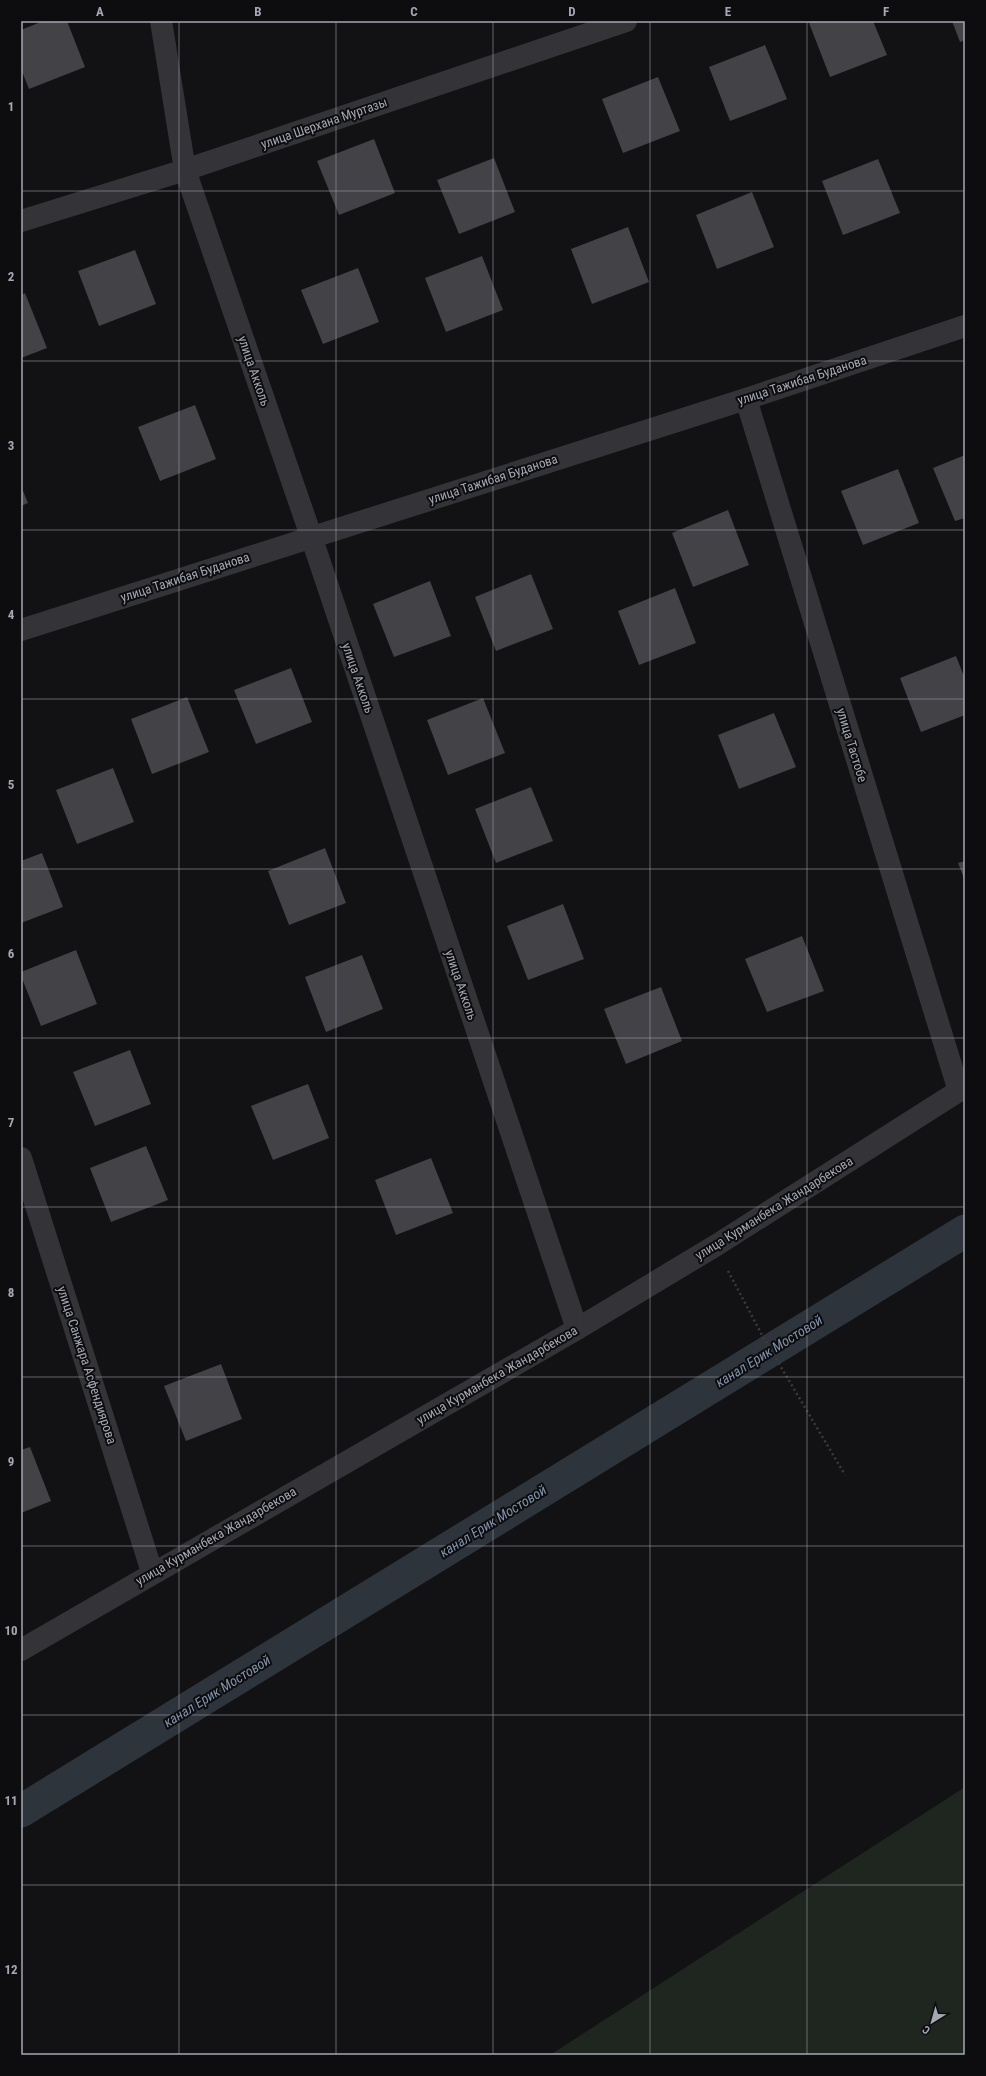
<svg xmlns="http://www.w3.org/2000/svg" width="986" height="2076" font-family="'Roboto Condensed',sans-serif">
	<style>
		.green { fill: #1f2620 }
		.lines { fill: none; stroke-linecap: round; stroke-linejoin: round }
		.canal { stroke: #2d343b; stroke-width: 33 }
		.building { fill: #424247 }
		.path { stroke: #3a3b3f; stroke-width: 2.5; stroke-dasharray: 2 3; stroke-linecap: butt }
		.street { stroke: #343438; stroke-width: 22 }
		.grid { fill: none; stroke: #a5a8b3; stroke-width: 1; stroke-opacity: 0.55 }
		.labels { text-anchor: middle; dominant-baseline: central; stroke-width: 4; stroke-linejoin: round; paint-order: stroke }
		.street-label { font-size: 13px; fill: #a5a8b3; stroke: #0d0d0f }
		.water-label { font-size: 14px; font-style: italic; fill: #7f93ab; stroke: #0d0d0f }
		.neatline { fill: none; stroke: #a5a8b3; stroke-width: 1.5 }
		.grid-label { font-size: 13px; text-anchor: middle; font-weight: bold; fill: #a5a8b3 }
	</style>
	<rect width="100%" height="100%" fill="#121214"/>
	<!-- green -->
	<path class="green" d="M965 1787V2055H550Z"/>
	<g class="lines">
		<!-- canal -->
		<path class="canal" d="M21 1811 965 1231"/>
	</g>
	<!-- building -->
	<path class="building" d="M43 21H67L85 67 29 89 21 69V30Z
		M814 21H873L887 55 830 77 809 23Z
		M952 21H965V40L960 42Z
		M765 45 787 99 730 121 709 67Z
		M658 77 680 131 623 153 602 99Z
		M374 139 395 193 339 215 317 161Z
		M494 158 515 212 459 234 437 180Z
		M878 159 900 213 843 235 822 181Z
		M752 192 774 247 717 269 696 215Z
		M628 227 649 282 592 304 571 249Z
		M135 250 156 304 99 326 78 271Z
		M482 256 503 310 446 332 425 278Z
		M358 268 379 322 323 344 301 290Z
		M25 293 47 348 21 358V295Z
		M195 405 216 459 160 481 138 427Z
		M965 455V518L955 521 933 468Z
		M898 469 919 523 863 545 841 491Z
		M21 486 28 503 21 506Z
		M728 510 749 565 693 587 672 533Z
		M531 574 553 629 496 651 475 597Z
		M430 581 451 636 394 657 373 604Z
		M675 588 696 643 639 665 618 611Z
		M956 656 965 679V715L921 732 900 678Z
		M291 668 312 722 256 744 234 690Z
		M187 697 209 752 152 774 131 719Z
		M483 698 505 753 448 775 427 720Z
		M774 713 796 767 739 789 718 735Z
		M113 768 134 822 77 844 56 790Z
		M531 787 553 841 496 863 475 809Z
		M325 848 346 903 289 925 268 871Z
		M42 853 63 907 21 923V861Z
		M965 861V881L958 863Z
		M563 904 584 959 528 980 507 926Z
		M802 936 824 991 767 1012 745 959Z
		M76 950 97 1004 41 1026 21 976V972Z
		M362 955 383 1009 326 1032 305 977Z
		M661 987 682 1041 626 1064 604 1009Z
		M130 1050 151 1104 95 1126 73 1072Z
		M308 1084 329 1138 273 1160 251 1106Z
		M146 1146 168 1200 111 1222 90 1168Z
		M431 1158 453 1213 396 1235 375 1180Z
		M221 1364 242 1419 186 1441 164 1386Z
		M30 1447 51 1501 21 1513V1450Z"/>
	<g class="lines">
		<!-- path -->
		<path class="path" d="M728 1271 762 1335 845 1475"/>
		<!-- street -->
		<path class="street" d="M161 21 185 170 311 536 577 1329
			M21 221 185 170 626 21
			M746 399 959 1091
			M21 630 746 399 965 326
			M21 1158 152 1572
			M21 1650 577 1329 715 1246 965 1087"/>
	</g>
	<!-- grid -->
	<path class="grid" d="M179 21V2055M336 21V2055M493 21V2055M650 21V2055M807 21V2055M21 191H965M21 361H965M21 530H965M21 699H965M21 869H965M21 1038H965M21 1207H965M21 1377H965M21 1546H965M21 1715H965M21 1885H965"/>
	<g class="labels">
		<!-- street labels -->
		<g class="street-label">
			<text transform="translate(324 123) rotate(-19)">улица Шерхана Муртазы</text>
			<text transform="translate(254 371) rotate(71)">улица Акколь</text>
			<text transform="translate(802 380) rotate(-18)">улица Тажибая Буданова</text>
			<text transform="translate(493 479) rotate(-18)">улица Тажибая Буданова</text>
			<text transform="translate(185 577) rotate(-18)">улица Тажибая Буданова</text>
			<text transform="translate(358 678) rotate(71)">улица Акколь</text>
			<text transform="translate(852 745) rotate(73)">улица Тастобе</text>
			<text transform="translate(461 985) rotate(71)">улица Акколь</text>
			<text transform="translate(774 1208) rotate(-32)">улица Курманбека Жандарбекова</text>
			<text transform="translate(87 1365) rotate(72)">улица Санжара Асфендиярова</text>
			<text transform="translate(497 1375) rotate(-30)">улица Курманбека Жандарбекова</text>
			<text transform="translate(216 1536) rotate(-30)">улица Курманбека Жандарбекова</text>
		</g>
		<!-- water labels -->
		<g class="water-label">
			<text transform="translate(769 1351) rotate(-32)">канал Ерик Мостовой</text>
			<text transform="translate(493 1521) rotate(-32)">канал Ерик Мостовой</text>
			<text transform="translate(217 1691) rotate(-32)">канал Ерик Мостовой</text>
		</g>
	</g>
	<!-- border -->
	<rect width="986" height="2076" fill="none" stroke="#0d0d0f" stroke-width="44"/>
	<!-- north arrow -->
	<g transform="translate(932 2022) rotate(217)" stroke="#0d0d0f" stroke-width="3" paint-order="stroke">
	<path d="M0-3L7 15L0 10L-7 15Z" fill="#a5a8b3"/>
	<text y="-6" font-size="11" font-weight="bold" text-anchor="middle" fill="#a5a8b3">С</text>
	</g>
	<rect x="22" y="22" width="942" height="2032" class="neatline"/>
	<g class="grid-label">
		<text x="100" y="16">A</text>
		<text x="258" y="16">B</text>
		<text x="414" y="16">C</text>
		<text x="572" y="16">D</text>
		<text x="728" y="16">E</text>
		<text x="886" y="16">F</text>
		<text x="11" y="111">1</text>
		<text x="11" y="281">2</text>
		<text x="11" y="450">3</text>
		<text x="11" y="619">4</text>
		<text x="11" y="789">5</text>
		<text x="11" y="958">6</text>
		<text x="11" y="1127">7</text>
		<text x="11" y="1297">8</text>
		<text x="11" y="1466">9</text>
		<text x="11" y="1635">10</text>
		<text x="11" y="1805">11</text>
		<text x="11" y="1974">12</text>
	</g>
</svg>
